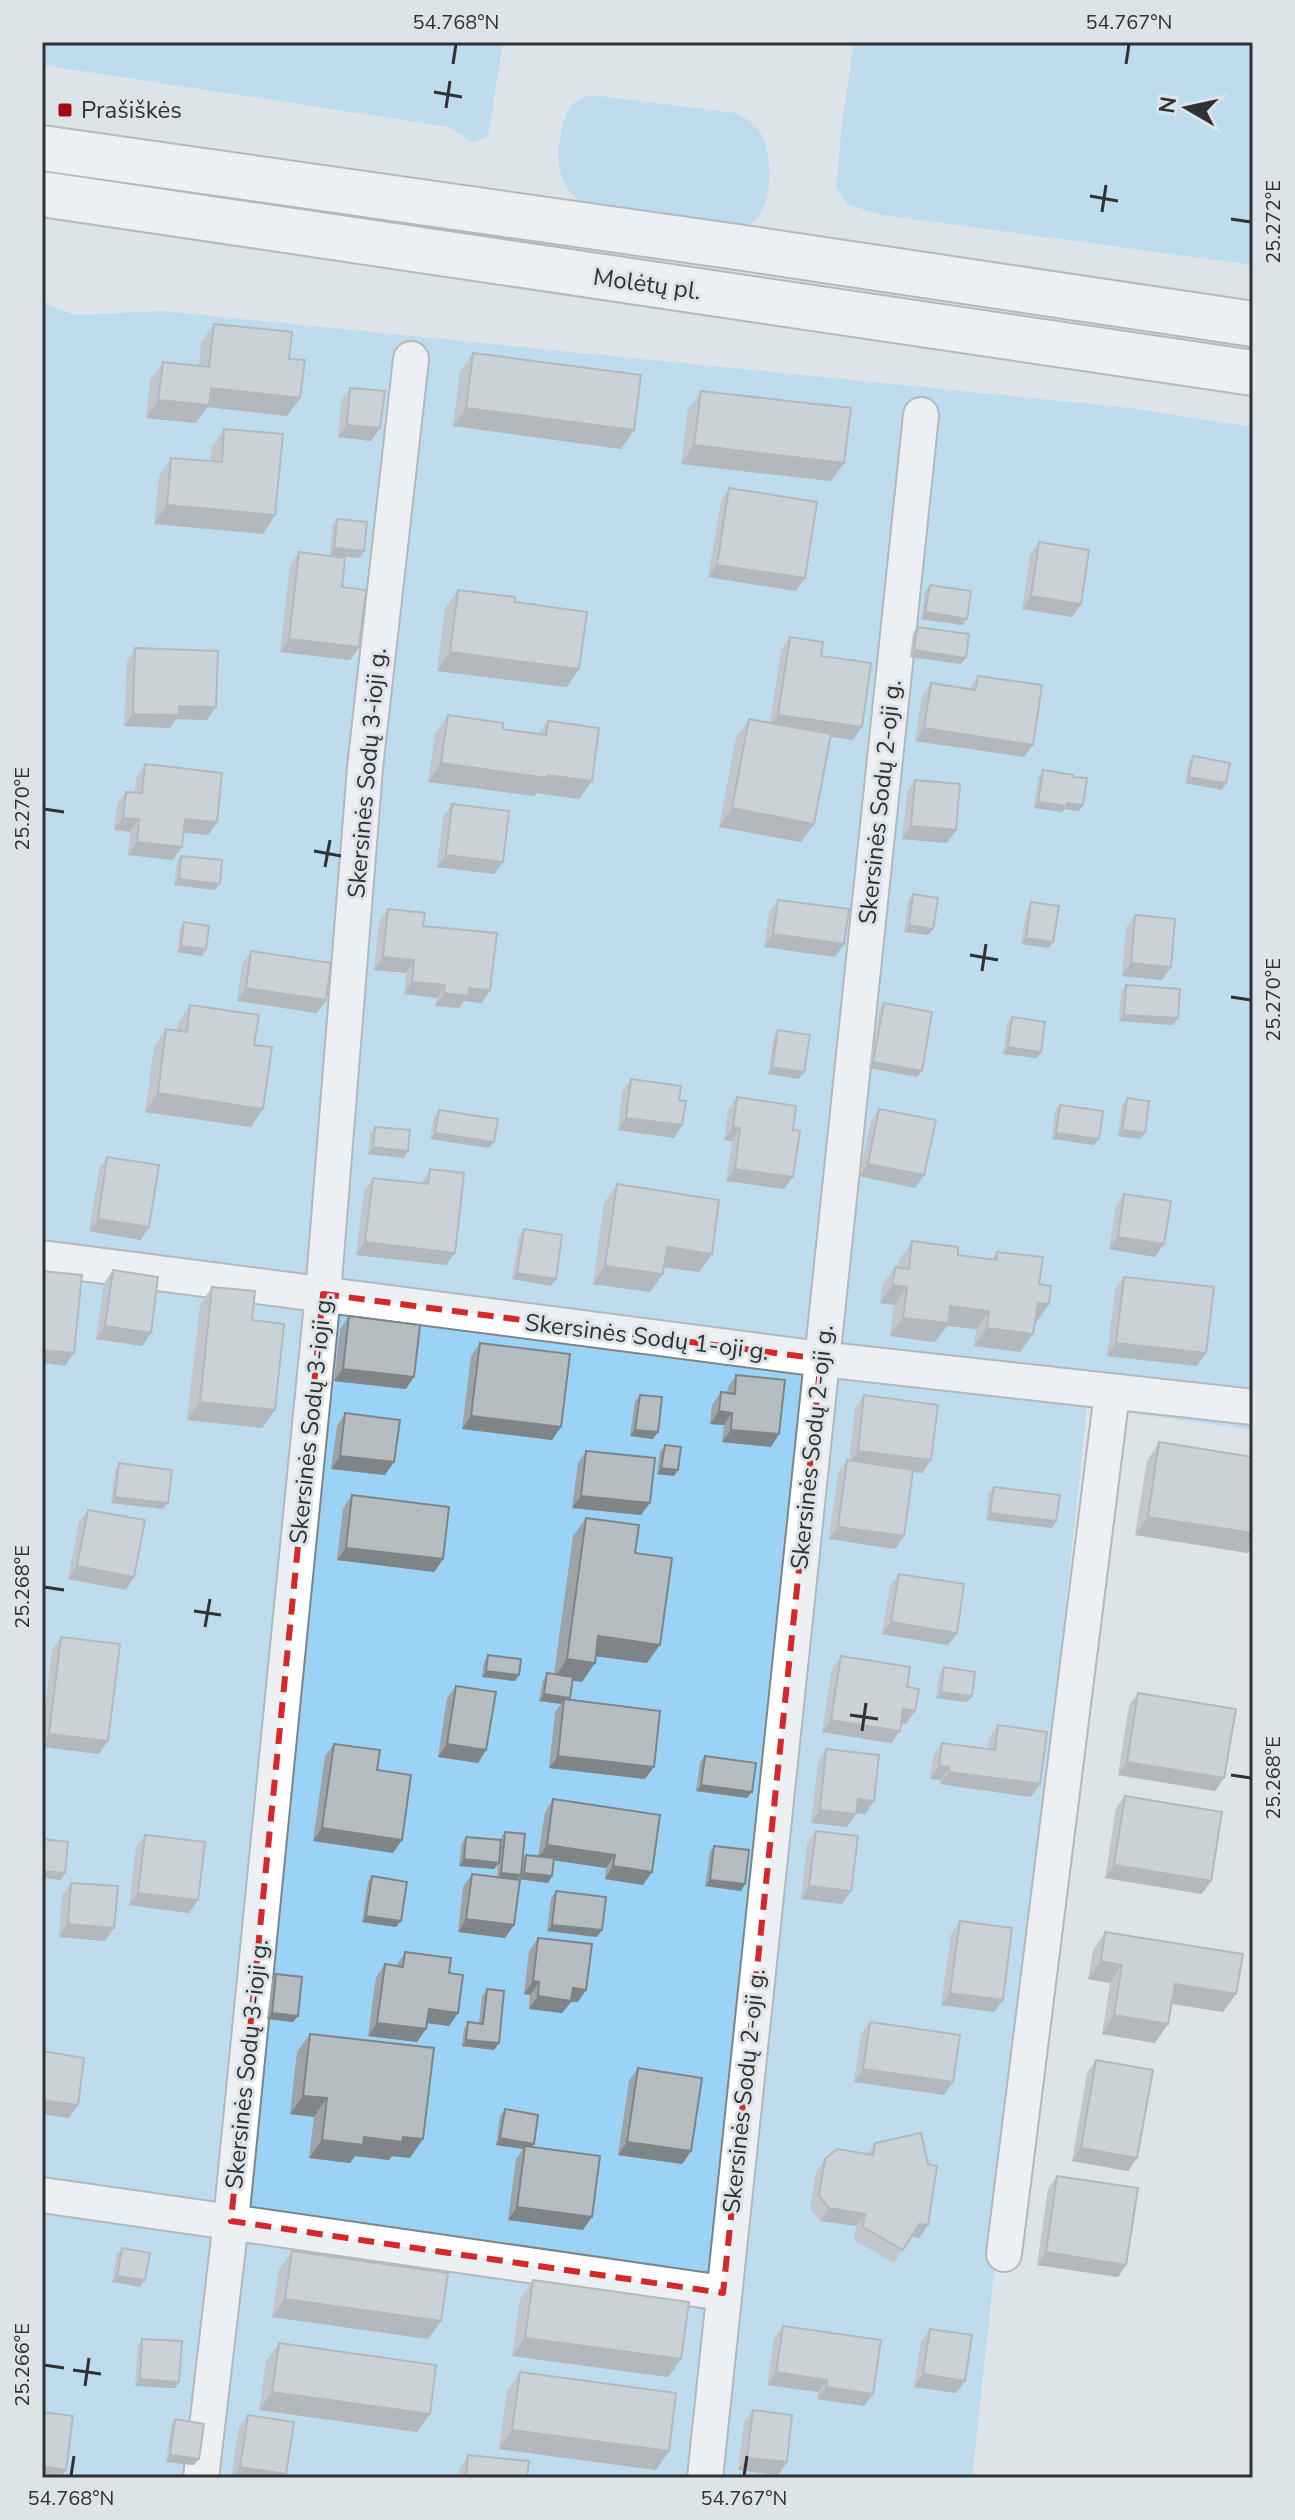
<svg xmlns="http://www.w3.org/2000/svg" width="1295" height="2520" font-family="'Nunito Sans',sans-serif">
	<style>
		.green { fill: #9bd3f7 }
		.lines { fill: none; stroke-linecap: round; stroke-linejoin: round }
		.minor-casing { stroke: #7e8589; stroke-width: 38 }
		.trunk-casing { stroke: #7e8589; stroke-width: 48 }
		.minor { stroke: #fff; stroke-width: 34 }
		.trunk { stroke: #fff; stroke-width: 44 }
		.wall { fill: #9da3a6 }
		.shaded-wall { fill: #7f8487 }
		.building { fill: #b6bdc1; stroke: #7f8487; stroke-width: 2 }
		.marked { fill: none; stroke: #d62828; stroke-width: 6; stroke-dasharray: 16 10; stroke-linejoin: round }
		.ticks { fill: none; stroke: #2f3133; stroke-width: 3 }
		.poi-dot { fill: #a30a14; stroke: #dde4e8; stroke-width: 3 }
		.labels { text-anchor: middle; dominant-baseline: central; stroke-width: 6; stroke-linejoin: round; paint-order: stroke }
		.poi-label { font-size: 24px; fill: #2f3133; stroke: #dde4e8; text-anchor: start }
		.street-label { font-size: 24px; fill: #2f3133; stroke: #dde4e8 }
		.neatline { fill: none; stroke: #2f3133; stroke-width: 3 }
		.ticks-label { font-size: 20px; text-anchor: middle; fill: #2f3133 }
	</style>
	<rect width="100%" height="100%" fill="#dde4e8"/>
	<!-- green -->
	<path class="green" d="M42 42H503L488 136 474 143 449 127 42 65Z
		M854 42H1253V265L882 215 848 205 836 187 842 123Z
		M591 95 736 113C745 118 754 123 760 132 773 153 774 204 754 221 749 225 743 226 736 227L581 203C558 185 555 159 561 133 564 122 565 111 574 103 578 99 586 97 591 95Z
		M42 302 74 315 162 311 1130 408 1253 427V1430L1087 1407 972 2478H42Z"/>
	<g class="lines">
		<defs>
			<path id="minor" d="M42 1258 821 1359 1253 1407
				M42 2195 723 2293
				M1004 2254 1112 1393
				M201 2478 231 2221 323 1294 365 768 411 359
				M705 2478 921 415"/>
			<path id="trunk" d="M42 148 737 247 1253 324
				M42 194 1253 373"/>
		</defs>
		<!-- minor casing -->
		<use href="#minor" class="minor-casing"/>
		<!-- trunk casing -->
		<use href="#trunk" class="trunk-casing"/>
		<!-- minor -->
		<use href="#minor" class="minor"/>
		<!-- trunk -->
		<use href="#trunk" class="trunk"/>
	</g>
	<!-- wall -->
	<path class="wall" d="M214 324 289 359 300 398 287 416 207 407 196 423 146 418 150 380 163 362 199 366 201 342Z
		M473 353 634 430 621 449 453 426 460 372Z
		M350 388 380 428 371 441 338 437 341 401Z
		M701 391 844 463 831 481 681 464 688 409Z
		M224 429 275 515 263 534 154 524 159 476 171 458 210 461 212 447Z
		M729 488 796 591 708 577 721 501Z
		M337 519 360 558 330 555 332 525Z
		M1039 542 1072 617 1022 609 1030 555Z
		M299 552 342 587 359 647 350 660 280 652 290 565Z
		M930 585 963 625 921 619 925 591Z
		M458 590 515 602 567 687 437 671 445 608Z
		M917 627 961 664 910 657 913 633Z
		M790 637 821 656 862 727 853 740 830 736 814 824 801 842 719 827 736 737 749 719 770 723 781 650Z
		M135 648 216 707 207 720 176 719 170 728 124 726 127 661Z
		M978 676 1024 757 915 741 922 696 931 683 969 689Z
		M448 715 503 729 538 734 548 721 592 781 579 799 536 793 535 796 428 782 435 734Z
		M1193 756 1222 790 1185 783 1188 763Z
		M145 764 217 822 208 835 184 832 173 860 128 855 130 832 114 830 117 804 126 792 135 793 136 777Z
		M1043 770 1083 805 1079 811 1064 809 1062 812 1034 808 1038 777Z
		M915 780 956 830 947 843 902 839 907 792Z
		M452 804 503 862 494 874 437 867 443 817Z
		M181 856 215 890 174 885 177 862Z
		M913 894 933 929 928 935 904 932 908 901Z
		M778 900 835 957 764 947 769 912Z
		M1031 902 1053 942 1049 948 1021 944 1027 909Z
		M388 909 423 926 482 1003 464 1001 459 1008 435 1006 437 998 404 994 406 973 374 970 379 922Z
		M1135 915 1162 980 1122 976 1126 928Z
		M184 922 202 956 177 952 180 929Z
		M251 951 326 1000 317 1013 237 1001 242 964Z
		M1126 985 1173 1025 1119 1021 1121 991Z
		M884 1003 917 1077 869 1068 880 1010Z
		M190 1005 254 1045 263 1109 251 1127 145 1112 154 1047 166 1029 177 1030 178 1023Z
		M1012 1017 1041 1052 1037 1058 1003 1054 1007 1024Z
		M778 1030 799 1079 768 1074 774 1036Z
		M631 1079 679 1100 682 1125 674 1138 618 1130 622 1092Z
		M737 1097 793 1130 784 1189 726 1181 732 1141 724 1140 728 1110Z
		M1127 1098 1145 1133 1140 1139 1118 1136 1122 1105Z
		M1060 1105 1099 1139 1094 1145 1052 1139 1055 1111Z
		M879 1109 924 1175 915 1188 859 1176 871 1121Z
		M439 1110 489 1148 430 1139 434 1116Z
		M375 1127 404 1158 368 1154 370 1133Z
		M107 1157 141 1240 89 1231 99 1169Z
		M430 1169 455 1253 446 1265 356 1255 364 1191 373 1178 421 1183Z
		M617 1184 712 1254 699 1272 664 1267 650 1292 593 1284 604 1203Z
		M1124 1194 1155 1257 1109 1249 1116 1206Z
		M524 1229 551 1286 512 1279 519 1236Z
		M912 1241 958 1255 992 1259 997 1252 1039 1284 1049 1304 1035 1322 1033 1334 1020 1352 974 1346 976 1329 947 1326 935 1342 890 1336 894 1305 880 1303 882 1285 895 1267 898 1268 899 1260Z
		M113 1270 151 1333 142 1346 96 1339 104 1283Z
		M1124 1277 1206 1353 1197 1366 1107 1356 1115 1290Z
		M212 1287 252 1320 262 1428 187 1420 200 1305Z
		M349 1316 406 1389 334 1381 340 1329Z
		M480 1343 561 1427 552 1440 462 1429 471 1356Z
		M736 1375 779 1434 771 1447 722 1442 724 1425 710 1424 712 1405 721 1392 727 1393 728 1387Z
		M640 1395 653 1439 630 1436 635 1401Z
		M864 1395 922 1473 913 1472 904 1536 895 1549 829 1539 838 1473 847 1460 849 1461 855 1408Z
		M345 1413 385 1475 331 1469 337 1426Z
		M1159 1442 1253 1457V1545L1248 1553 1135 1535 1147 1461Z
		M665 1445 674 1476 657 1474 660 1451Z
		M586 1451 641 1515 572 1508 578 1463Z
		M119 1463 168 1503 163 1509 111 1503 115 1470Z
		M994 1487 1056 1521 1052 1528 986 1520 989 1493Z
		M352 1495 443 1559 434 1572 337 1560 343 1508Z
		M88 1510 126 1590 68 1579 79 1522Z
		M586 1518 635 1553 647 1663 596 1656 582 1682 572 1680 570 1698 569 1700 645 1779 549 1768 555 1712 561 1704 539 1701 543 1680 547 1673 554 1674 573 1536Z
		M899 1574 957 1633 948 1645 882 1634 890 1586Z
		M61 1637 99 1754 42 1747V1731L52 1650Z
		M488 1655 515 1681 482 1677 484 1662Z
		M841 1656 907 1687 906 1724 901 1723 900 1731 891 1743 822 1732 832 1669Z
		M944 1667 967 1702 936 1698 939 1674Z
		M456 1686 486 1750 478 1763 438 1757 447 1698Z
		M1138 1693 1215 1791 1118 1775 1129 1705Z
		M998 1725 1031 1797 940 1784 941 1780 930 1779 933 1756 942 1743 987 1749 989 1738Z
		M334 1744 377 1770 393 1853 313 1841 325 1756Z
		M826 1749 874 1801 865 1814 856 1813 847 1827 811 1823 818 1762Z
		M705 1756 747 1798 696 1791 700 1762Z
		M1125 1796 1202 1894 1105 1878 1116 1808Z
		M553 1799 660 1815 643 1885 605 1879 606 1868 554 1860 552 1876 548 1883 519 1879V1877L517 1880 505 1938 458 1932 463 1887 472 1874 497 1877 498 1864 494 1869 459 1866 462 1843 466 1837 500 1840 505 1832 522 1860 526 1855 538 1856 545 1812Z
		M816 1831 842 1904 801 1899 807 1843Z
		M145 1835 198 1900 189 1913 129 1905 136 1847Z
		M714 1846 741 1891 705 1886 710 1852Z
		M372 1876 401 1921 396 1927 362 1922 368 1882Z
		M71 1883 105 1941 59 1937 62 1895Z
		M556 1891 597 1937 547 1931 551 1898Z
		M960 1921 1003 2000 994 2012 941 2005 951 1934Z
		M1105 1932 1236 1994 1223 2012 1172 2004 1155 2043 1102 2034 1110 1983 1088 1979 1093 1950Z
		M538 1938 578 2002H571L562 2013 529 2009 530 1995 524 1994 529 1951Z
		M405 1952 449 1973 458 2013 449 2026 427 2023 417 2042 368 2036 376 1977 385 1964 396 1966Z
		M276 1974 298 2016 293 2022 267 2019 272 1980Z
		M487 1989 499 2043 494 2050 462 2046 464 2029 468 2022 479 2023 482 1996Z
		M870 2022 953 2082 944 2095 854 2082 861 2034Z
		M310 2034 410 2158 392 2156 389 2160 355 2156 350 2163 309 2158 314 2117 290 2114 297 2052Z
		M1096 2060 1128 2171 1072 2161 1087 2073Z
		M638 2068 691 2151 682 2164 618 2155 629 2081Z
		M505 2109 532 2147 583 2230 508 2220 516 2159 523 2149 496 2145 500 2116Z
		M875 2143 928 2225 919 2238 911 2237 894 2263 854 2240 856 2226 820 2221 810 2208 816 2172 825 2159 867 2154Z
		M1057 2176 1126 2265 1118 2277 1037 2265 1048 2189Z
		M122 2248 140 2287 112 2282 117 2254Z
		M292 2251 441 2321 428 2339 272 2317 279 2269Z
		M533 2280 681 2359 668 2377 512 2356 520 2299Z
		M783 2326 873 2394 864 2406 817 2399 818 2392 767 2385 774 2339Z
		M930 2329 965 2381 956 2393 914 2387 921 2341Z
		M142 2339 175 2388 135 2386 138 2346Z
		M279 2343 417 2432 259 2410 266 2361Z
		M520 2372 656 2470 499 2449 507 2391Z
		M753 2410 787 2462 778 2475 738 2470 744 2423Z
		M248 2415 286 2474 283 2478H231L239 2427Z
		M175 2419 199 2459 194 2465 166 2462 171 2426Z
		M468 2455 527 2478H458L460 2468Z"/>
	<!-- shaded-wall -->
	<path class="shaded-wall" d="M211 388 300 398 287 416 207 407 196 423 146 418 158 400Z
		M466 408 634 430 621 449 453 426Z
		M347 425 380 428 371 441 338 437Z
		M694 445 844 463 831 481 681 464Z
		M167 505 275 515 263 534 154 524Z
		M334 548 364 551 360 558 330 555Z
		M717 565 805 578 796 591 708 577Z
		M1031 596 1081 604 1072 617 1022 609Z
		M925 612 967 619 963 625 921 619Z
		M289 639 359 647 350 660 280 652Z
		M914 650 966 658 961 664 910 657Z
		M450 652 579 669 567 687 437 671Z
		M179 706 216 707 207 720 176 719 170 728 124 726 133 714Z
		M778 715 862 727 853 740 769 728Z
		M924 728 1033 745 1024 757 915 741Z
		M441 763 548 775 592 781 579 799 536 793 535 796 428 782Z
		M1189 777 1226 783 1222 790 1185 783Z
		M1038 802 1067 803 1083 805 1079 811 1064 809 1062 812 1034 808Z
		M732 808 814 824 801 842 719 827Z
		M123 818 139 819 130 832 114 830Z
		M185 819 217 822 208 835 176 832Z
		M911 826 956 830 947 843 902 839Z
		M137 842 182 847 173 860 128 855Z
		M446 855 503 862 494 874 437 867Z
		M179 879 220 884 215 890 174 885Z
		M909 925 933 929 928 935 904 932Z
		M773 934 844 944 835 957 764 947Z
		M1026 938 1053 942 1049 948 1021 944Z
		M181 946 206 949 202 956 177 952Z
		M383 957 414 960 406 973 374 970Z
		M1131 963 1171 967 1162 980 1122 976Z
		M412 982 445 985 437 998 404 994Z
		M246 988 326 1000 317 1013 237 1001Z
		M469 988 490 990 482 1003 464 1001 459 1008 435 1006 444 993Z
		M1124 1015 1178 1018 1173 1025 1119 1021Z
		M1008 1047 1041 1052 1037 1058 1003 1054Z
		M873 1062 922 1071 917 1077 869 1068Z
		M772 1067 804 1072 799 1079 768 1074Z
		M158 1093 263 1109 251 1127 145 1112Z
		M626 1118 682 1125 674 1138 618 1130Z
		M733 1127 740 1128 732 1141 724 1140Z
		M1122 1130 1145 1133 1140 1139 1118 1136Z
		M435 1133 494 1142 489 1148 430 1139Z
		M1056 1133 1099 1139 1094 1145 1052 1139Z
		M373 1147 408 1151 404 1158 368 1154Z
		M868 1164 924 1175 915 1188 859 1176Z
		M735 1169 793 1177 784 1189 726 1181Z
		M98 1219 149 1227 141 1240 89 1231Z
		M1118 1237 1164 1244 1155 1257 1109 1249Z
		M365 1242 455 1253 446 1265 356 1255Z
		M667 1247 712 1254 699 1272 654 1266Z
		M605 1266 663 1274 650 1292 593 1284Z
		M517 1273 556 1279 551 1286 512 1279Z
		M893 1285 907 1287 894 1305 880 1303Z
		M1038 1303 1049 1304 1036 1323 1025 1321Z
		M950 1306 989 1311 976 1329 947 1326 935 1342 890 1336 903 1318Z
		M105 1326 151 1333 142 1346 96 1339Z
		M987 1328 1033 1334 1020 1352 974 1346Z
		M1116 1343 1206 1353 1197 1366 1107 1356Z
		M42 1350 74 1353 65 1366 42 1363Z
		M343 1369 414 1377 406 1389 334 1381Z
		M200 1402 275 1410 262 1428 187 1420Z
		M719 1411 732 1413 724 1425 710 1424Z
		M471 1416 561 1427 552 1440 462 1429Z
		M635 1430 658 1432 653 1439 630 1436Z
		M731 1430 779 1434 771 1447 722 1442Z
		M858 1451 931 1460 922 1473 849 1464Z
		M340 1456 394 1462 385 1475 331 1469Z
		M661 1468 678 1470 674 1476 657 1474Z
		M581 1496 650 1503 641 1515 572 1508Z
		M115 1497 168 1503 163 1509 111 1503Z
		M990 1513 1056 1521 1052 1528 986 1520Z
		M1148 1517 1253 1533V1545L1248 1553 1135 1535Z
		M838 1527 904 1536 895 1549 829 1539Z
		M346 1548 443 1559 434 1572 337 1560Z
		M77 1566 134 1577 126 1590 68 1579Z
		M891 1622 957 1633 948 1645 882 1634Z
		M598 1636 660 1645 647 1663 586 1655Z
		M567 1659 595 1663 582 1682 554 1678Z
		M486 1671 519 1675 515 1681 482 1677Z
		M941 1692 972 1696 967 1702 936 1698Z
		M544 1694 570 1698 566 1704 564 1699 561 1704 539 1701Z
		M903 1709 915 1711 906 1724 895 1722Z
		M831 1720 900 1731 891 1743 822 1732Z
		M49 1734 108 1741 99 1754 42 1747V1744Z
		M447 1744 486 1750 478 1763 438 1757Z
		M558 1756 654 1767 645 1779 549 1768Z
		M1127 1762 1224 1778 1215 1791 1118 1775Z
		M939 1766 949 1767 941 1780 930 1779Z
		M949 1772 1040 1784 1031 1797 940 1784Z
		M701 1785 752 1792 747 1798 696 1791Z
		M858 1799 874 1801 865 1814 849 1812Z
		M820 1810 856 1814 847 1827 811 1823Z
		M322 1828 402 1840 393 1853 313 1841Z
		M547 1845 615 1855 606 1868 538 1858Z
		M464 1859 499 1863 494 1869 459 1866Z
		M1114 1865 1211 1881 1202 1894 1105 1878Z
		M613 1866 652 1872 643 1885 605 1879Z
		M42 1871 65 1873 61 1880 42 1878Z
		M501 1873 521 1875 516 1881 497 1880Z
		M524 1873 552 1876 548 1883 519 1879Z
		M710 1880 745 1884 741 1891 705 1886Z
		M809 1886 851 1891 842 1904 801 1899Z
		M138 1893 198 1900 189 1913 129 1905Z
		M366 1916 401 1921 396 1927 362 1922Z
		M466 1919 514 1925 505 1938 458 1932Z
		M68 1924 114 1928 105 1941 59 1937Z
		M552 1925 602 1930 597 1937 547 1931Z
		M1101 1961 1122 1965 1110 1983 1088 1979Z
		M533 1981 539 1982 530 1995 524 1994Z
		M1175 1984 1236 1994 1223 2012 1162 2002Z
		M573 1988 586 1990 578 2002H571L562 2013 529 2009 538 1996Z
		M950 1993 1003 2000 994 2012 941 2005Z
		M429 2009 458 2013 449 2026 420 2022Z
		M272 2013 298 2016 293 2022 267 2019Z
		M1114 2015 1168 2024 1155 2043 1102 2034Z
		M377 2023 426 2029 417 2042 368 2036Z
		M466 2040 499 2043 494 2050 462 2046Z
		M863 2069 953 2082 944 2095 854 2082Z
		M303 2096 327 2098 314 2117 290 2114Z
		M42 2100 78 2105 69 2118 42 2114Z
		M364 2137H403L423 2139 410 2158 392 2156 389 2160 355 2156 350 2163 309 2158 322 2140Z
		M500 2138 534 2144 529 2150 525 2146 523 2149 496 2145Z
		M627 2142 691 2151 682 2164 618 2155Z
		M1081 2148 1137 2158 1128 2171 1072 2161Z
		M517 2207 592 2217 583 2230 508 2220Z
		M829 2208 865 2214 856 2226 820 2221Z
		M919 2224 928 2225 919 2238 910 2236Z
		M1046 2252 1126 2265 1118 2277 1037 2265Z
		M117 2276 145 2280 140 2287 112 2282Z
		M285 2299 441 2321 428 2339 272 2317Z
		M525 2338 681 2359 668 2377 512 2356Z
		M776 2372 827 2380 818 2392 767 2385Z
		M923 2374 965 2381 956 2393 914 2387Z
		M140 2379 179 2382 175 2388 135 2386Z
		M826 2387 873 2394 864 2406 817 2399Z
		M272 2392 430 2414 417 2432 259 2410Z
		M512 2430 669 2451 656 2470 499 2449Z
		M170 2455 199 2459 194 2465 166 2462Z
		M747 2458 787 2462 778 2475 738 2470Z
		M42 2466 66 2470 60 2478H42Z
		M240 2467 286 2474 283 2478H232Z"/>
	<!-- building -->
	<path class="building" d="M214 324 292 332 289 359 305 360 300 398 211 388 209 405 158 400 163 362 209 367Z
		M473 353 641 375 634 430 466 408Z
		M350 388 385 391 380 428 347 425Z
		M701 391 851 408 844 463 694 445Z
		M224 429 283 434 275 515 167 505 171 458 222 462Z
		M729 488 817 502 805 578 717 565Z
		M337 519 367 522 364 551 334 548Z
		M1039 542 1089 550 1081 604 1031 596Z
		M299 552 345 558 342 587 366 590 359 647 289 639Z
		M930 585 971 591 967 619 925 612Z
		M458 590 515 597V602L587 612 579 669 450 652Z
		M917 627 969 634 966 658 914 650Z
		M790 637 823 642 821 656 871 663 862 727 778 715Z
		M135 648 218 651 216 707 179 706V715L133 714Z
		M978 676 1042 685 1033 745 924 728 931 683 975 690Z
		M448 715 503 723V729L546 735 548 721 599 728 592 781 548 775 547 778 441 763Z
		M749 719 831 734 814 824 732 808Z
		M1193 756 1230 763 1226 783 1189 777Z
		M145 764 222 773 217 822 185 819 182 847 137 842 139 819 123 818 126 792 142 793Z
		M1043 770 1073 775V777L1087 778 1083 805 1067 803V806L1038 802Z
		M915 780 960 784 956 830 911 826Z
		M452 804 509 811 503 862 446 855Z
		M181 856 222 860 220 884 179 879Z
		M913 894 938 898 933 929 909 925Z
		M778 900 849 909 844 944 773 934Z
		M1031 902 1059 906 1053 942 1026 938Z
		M388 909 425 913 423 926 497 933 490 990 469 988 468 996 444 993 445 985 412 982 414 960 383 957Z
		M1135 915 1175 919 1171 967 1131 963Z
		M184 922 209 926 206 949 181 946Z
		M251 951 331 963 326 1000 246 988Z
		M1126 985 1180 989 1178 1018 1124 1015Z
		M884 1003 932 1012 922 1071 873 1062Z
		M190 1005 259 1015 254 1045 272 1047 263 1109 158 1093 166 1029 187 1032Z
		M1012 1017 1045 1022 1041 1052 1008 1047Z
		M778 1030 810 1035 804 1072 772 1067Z
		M631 1079 681 1086 679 1100 686 1101 682 1125 626 1118Z
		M737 1097 796 1106 793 1130 800 1131 793 1177 735 1169 740 1128 733 1127Z
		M1127 1098 1149 1101 1145 1133 1122 1130Z
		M1060 1105 1103 1111 1099 1139 1056 1133Z
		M879 1109 936 1120 924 1175 868 1164Z
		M439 1110 498 1119 494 1142 435 1133Z
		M375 1127 410 1130 408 1151 373 1147Z
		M107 1157 159 1165 149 1227 98 1219Z
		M430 1169 464 1173 455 1253 365 1242 373 1178 428 1184Z
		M617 1184 719 1200 712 1254 667 1247 663 1274 605 1266Z
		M1124 1194 1171 1201 1164 1244 1118 1237Z
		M524 1229 562 1235 556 1279 517 1273Z
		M912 1241 958 1247V1255L996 1260 997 1252 1043 1257 1039 1284 1051 1286 1049 1304 1038 1303 1033 1334 987 1328 989 1311 950 1306 948 1323 903 1318 907 1287 893 1285 895 1267 909 1269Z
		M113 1270 158 1277 151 1333 105 1326Z
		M42 1271 82 1275 74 1353 42 1350Z
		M1124 1277 1214 1287 1206 1353 1116 1343Z
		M212 1287 255 1291 252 1320 284 1324 275 1410 200 1402Z
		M349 1316 420 1325 414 1377 343 1369Z
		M480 1343 570 1354 561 1427 471 1416Z
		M736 1375 785 1380 779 1434 731 1430 732 1413 719 1411 721 1392 735 1394Z
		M640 1395 662 1397 658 1432 635 1430Z
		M864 1395 938 1405 931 1460 858 1451Z
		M345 1413 400 1420 394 1462 340 1456Z
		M1159 1442 1253 1457V1533L1148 1517Z
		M665 1445 681 1447 678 1470 661 1468Z
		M586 1451 655 1458 650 1503 581 1496Z
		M847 1460 913 1470 904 1536 838 1527Z
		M119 1463 172 1470 168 1503 115 1497Z
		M994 1487 1060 1495 1056 1521 990 1513Z
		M352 1495 449 1507 443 1559 346 1548Z
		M88 1510 145 1520 134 1577 77 1566Z
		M586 1518 639 1525 635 1553 672 1558 660 1645 598 1636 595 1663 567 1659Z
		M899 1574 964 1584 957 1633 891 1622Z
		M61 1637 120 1644 108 1741 49 1734Z
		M488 1655 521 1659 519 1675 486 1671Z
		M841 1656 910 1667 907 1687 919 1689 915 1711 903 1709 900 1731 831 1720Z
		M944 1667 975 1672 972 1696 941 1692Z
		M547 1673 573 1677 570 1698 544 1694Z
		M456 1686 496 1692 486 1750 447 1744Z
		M1138 1693 1236 1709 1224 1778 1127 1762Z
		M564 1699 660 1711 654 1767 558 1756Z
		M998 1725 1047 1732 1040 1784 949 1772V1767L939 1766 942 1743 995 1750Z
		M334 1744 380 1750 377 1770 411 1775 402 1840 322 1828Z
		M826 1749 879 1755 874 1801 858 1799 856 1814 820 1810Z
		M705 1756 756 1763 752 1792 701 1785Z
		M1125 1796 1222 1812 1211 1881 1114 1865Z
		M553 1799 660 1815 652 1872 613 1866 615 1855 547 1845Z
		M816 1831 858 1836 851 1891 809 1886Z
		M505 1832 525 1834 521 1875 501 1873Z
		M145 1835 205 1842 198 1900 138 1893Z
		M466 1837 501 1840 499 1863 464 1859Z
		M42 1839 68 1842 65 1873 42 1871Z
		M714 1846 749 1850 745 1884 710 1880Z
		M526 1855 554 1858 552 1876 524 1873Z
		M472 1874 520 1880 514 1925 466 1919Z
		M372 1876 407 1882 401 1921 366 1916Z
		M71 1883 118 1886 114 1928 68 1924Z
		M556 1891 606 1897 602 1930 552 1925Z
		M960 1921 1012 1928 1003 2000 950 1993Z
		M1105 1932 1243 1954 1236 1994 1175 1984 1168 2024 1114 2015 1122 1965 1101 1961Z
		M538 1938 592 1944 586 1990 573 1988 571 2001 538 1996 539 1982 533 1981Z
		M405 1952 451 1958 449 1973 463 1975 458 2013 429 2009 426 2029 377 2023 385 1964 403 1967Z
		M276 1974 302 1977 298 2016 272 2013Z
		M487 1989 504 1991 499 2043 466 2040 468 2022 483 2024Z
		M870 2022 960 2035 953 2082 863 2069Z
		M310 2034 434 2048 423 2139 403 2137 402 2142 364 2137 363 2145 322 2140 327 2098 303 2096Z
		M42 2051 84 2058 78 2105 42 2100Z
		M1096 2060 1153 2070 1137 2158 1081 2148Z
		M638 2068 702 2078 691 2151 627 2142Z
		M505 2109 538 2115 534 2144 500 2138Z
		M921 2133 928 2164 937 2166 928 2225 919 2224 903 2250 863 2227 865 2214 829 2208 819 2196 825 2159 837 2149 873 2155 875 2143Z
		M525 2146 600 2156 592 2217 517 2207Z
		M1057 2176 1138 2188 1126 2265 1046 2252Z
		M122 2248 150 2253 145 2280 117 2276Z
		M292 2251 448 2273 441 2321 285 2299Z
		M533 2280 689 2302 681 2359 525 2338Z
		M783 2326 881 2340 873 2394 826 2387 827 2380 776 2372Z
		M930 2329 972 2335 965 2381 923 2374Z
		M142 2339 182 2341 179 2382 140 2379Z
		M279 2343 436 2365 430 2414 272 2392Z
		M520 2372 676 2393 669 2451 512 2430Z
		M753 2410 792 2415 787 2462 747 2458Z
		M42 2412 73 2416 66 2470 42 2466Z
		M248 2415 294 2422 286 2474 240 2467Z
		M175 2419 204 2424 199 2459 170 2455Z
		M468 2455 529 2461 527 2478H466Z"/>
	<!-- marked area -->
	<path d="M0 0H1295V2520H0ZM323 1294 821 1359 723 2293 231 2221Z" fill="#dde4e8" fill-opacity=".55" fill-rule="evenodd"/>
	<path class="marked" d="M323 1294 821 1359 723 2293 231 2221Z"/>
	<!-- ticks -->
	<path class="ticks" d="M453 64 456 44M1126 64 1129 44M434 92 462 97M446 108 450 81M1090 196 1118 201M1102 212 1106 185M1231 219 1251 222M44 809 64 812M314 851 341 856M325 867 330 840M970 955 998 960M982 971 986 944M1231 997 1251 1000M44 1587 64 1590M194 1611 221 1615M205 1627 210 1599M850 1715 878 1719M862 1731 866 1703M1231 1775 1251 1778M44 2365 64 2368M73 2370 101 2374M85 2386 89 2358M71 2476 74 2456M744 2476 747 2456"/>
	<!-- markers -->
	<rect class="poi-dot" x="57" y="102" width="16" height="16" rx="4"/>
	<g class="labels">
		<!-- poi labels -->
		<g class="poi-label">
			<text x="81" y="110">Prašiškės</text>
		</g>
		<!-- street labels -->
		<g class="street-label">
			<text transform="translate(647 284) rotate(8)">Molėtų pl.</text>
			<text transform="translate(367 773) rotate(-85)">Skersinės Sodų 3-ioji g.</text>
			<text transform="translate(880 802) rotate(-84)">Skersinės Sodų 2-oji g.</text>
			<text transform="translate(647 1337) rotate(7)">Skersinės Sodų 1-oji g.</text>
			<text transform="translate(311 1419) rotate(-84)">Skersinės Sodų 3-ioji g.</text>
			<text transform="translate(812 1447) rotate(-84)">Skersinės Sodų 2-oji g.</text>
			<text transform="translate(247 2064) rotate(-84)">Skersinės Sodų 3-ioji g.</text>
			<text transform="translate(744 2091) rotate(-84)">Skersinės Sodų 2-oji g.</text>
		</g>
	</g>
	<!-- border -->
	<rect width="1295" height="2520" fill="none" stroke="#dde4e8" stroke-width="88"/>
	<!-- north arrow -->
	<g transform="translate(1187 108) rotate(279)" stroke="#dde4e8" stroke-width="6" paint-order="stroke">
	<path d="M0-6L14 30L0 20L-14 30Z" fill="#2f3133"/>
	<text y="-12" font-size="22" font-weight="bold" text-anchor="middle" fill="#2f3133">N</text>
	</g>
	<rect x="44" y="44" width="1207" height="2432" class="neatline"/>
	<g class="ticks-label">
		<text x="456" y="29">54.768°N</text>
		<text x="1129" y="29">54.767°N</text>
		<text transform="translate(1273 222) rotate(-90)" y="7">25.272°E</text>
		<text transform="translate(22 809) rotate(-90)" y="7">25.270°E</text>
		<text transform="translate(1273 1000) rotate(-90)" y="7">25.270°E</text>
		<text transform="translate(22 1587) rotate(-90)" y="7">25.268°E</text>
		<text transform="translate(1273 1778) rotate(-90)" y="7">25.268°E</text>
		<text transform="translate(22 2365) rotate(-90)" y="7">25.266°E</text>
		<text x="71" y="2505">54.768°N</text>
		<text x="744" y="2505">54.767°N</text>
	</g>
</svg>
